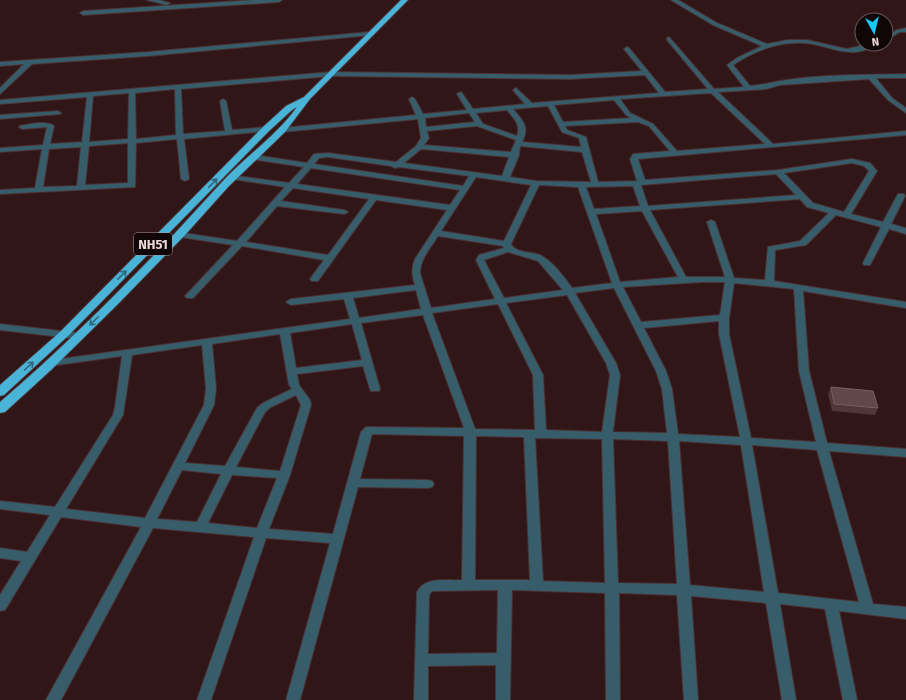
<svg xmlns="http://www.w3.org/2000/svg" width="906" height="700" font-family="'Fira Sans',sans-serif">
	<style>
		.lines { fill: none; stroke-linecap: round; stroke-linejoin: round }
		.street-casing { stroke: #4b3133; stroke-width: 2 }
		.highway-casing { stroke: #4b3133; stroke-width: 2 }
		.street { fill: #375d6b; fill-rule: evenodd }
		.highway { fill: #49b4d7; fill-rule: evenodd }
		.wall { fill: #523537 }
		.building { fill: #624748; stroke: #785e5f }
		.oneway { stroke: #306679 }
		.labels { text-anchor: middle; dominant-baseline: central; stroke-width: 3; stroke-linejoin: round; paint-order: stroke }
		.shield { fill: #110607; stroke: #a99; stroke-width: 1 }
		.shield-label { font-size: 13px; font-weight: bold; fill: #ebd8d8 }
	</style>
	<rect width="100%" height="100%" fill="#311618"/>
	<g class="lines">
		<defs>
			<path id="street" d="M147 0H159L170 3 167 5Z
				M255 0H282L279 2 83 15 80 13 83 11Z
				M671 0H678L717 23 767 44 788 40H807L847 49 868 44H876C853 62 830 45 805 43 780 41 754 51 733 65L750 86C761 85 770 83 780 81 822 74 864 75 906 74V78H876L892 98 906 108V113L888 100 869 79 780 85 766 89 718 92 773 144 906 131V135L638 159 645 180 778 170 852 159 870 163 877 171 851 214 883 222 898 194H904L905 196 891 224 906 228V234L889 229 870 265H864L863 263 881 227 836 215 806 245 775 250 774 281 906 302V308L803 291 809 371 827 443 906 449V457L829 451 873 604 906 607V619L839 611 857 700H843L825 609 780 604 796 700H782L766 603 691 596 698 700H684L677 595 619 593 620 700H606L605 593 512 590 510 700H496V665L428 666V700H414L417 592C425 576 446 581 462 580L464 436 372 434 360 479 428 480 432 481 434 484 432 487 428 488 358 487 300 700H286L330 543 266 538 211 700H197L254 537 153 528 61 700H46L141 527 61 517 5 610 0 611V595L21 561 0 558V548L27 552 50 515 0 509V501L55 507 113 415 115 407 122 356 50 366 45 363 46 361 350 319 344 299 291 305 286 302 291 299 415 285C412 275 411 269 415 259L447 210 376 200 318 281H312L310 279 324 260 242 246 193 298H187L185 296 187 294 233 245 180 237 177 236 176 234 177 232 237 241 285 187 232 179H229V175L289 183 304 167 251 159V155H254L307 163 314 154 328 153 396 162 416 146 421 138 418 119 282 132 278 130 282 128 416 115 409 99 412 97 415 99 423 114 467 110 457 94 460 92 462 93 473 109 525 104 513 90 516 88 532 103 659 93 645 75 570 79 331 76 181 89 183 134 225 131 220 101 223 99 226 101 232 130 266 127 270 129 266 131 184 139 189 179 185 181 181 179 177 139 136 143 135 187 0 194V190L35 188 42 149 0 152V148L43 145 47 127 22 129 19 127 20 126C29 124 47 120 54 126L50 144 82 142 87 97 0 104V100L331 72 570 75 642 71 624 49 627 47 629 48 665 92 708 89 667 40V38L669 37 714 89 744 87 727 65 737 58 762 46 713 25ZM175 89 176 135 136 139 135 93ZM129 93 128 139 89 142 93 96ZM711 93 765 144 677 151 653 124 630 113 620 99ZM614 100 626 115 631 118 563 122 554 105ZM548 106 562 132 579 138 581 147 522 142C530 127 523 121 513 109ZM507 110C514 119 521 124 517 136L483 124 476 113ZM469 113 475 122 426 127 425 118ZM638 122 649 126 670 151 633 154 630 159 637 181 598 182 586 137 567 130 565 126ZM477 126 516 140 511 152 424 145 429 138 427 131ZM128 143V183L85 185 89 146ZM520 146 582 152 591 182 536 181 510 177 519 155ZM81 147 77 186 43 187 49 149ZM421 149 509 157 502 176 404 163ZM328 157 391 166 395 168 399 167 469 176 463 186 314 164 319 158ZM852 163 864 166 869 171 844 212 813 203 784 173ZM311 168 460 190 450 205 297 184ZM776 174 796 195 648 206 641 185ZM476 177 531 185 504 241 441 231ZM539 185 578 187 612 283 572 288C564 277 554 263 542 256 533 251 516 254 511 244ZM633 186 640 206 594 209 586 187ZM293 188 369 199 328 255 246 242 277 206 344 214 348 212 344 210 281 201ZM800 199 807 207 829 213 800 241 768 247 765 280 734 278 715 222 711 220 707 222 725 277H686L650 210ZM642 211 678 277 620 282 596 214ZM438 236 503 246 504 248 479 255 476 260 495 299 431 308 420 273C420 259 431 247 438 236ZM508 252 538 261 563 290 504 298 484 260ZM702 282H725L720 315 641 322 623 287ZM734 283 794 289 799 371 816 442 751 438 729 334V318ZM614 288 656 371 662 389 667 433 613 432 620 375 616 363 575 293ZM416 290 421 309 359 318 353 298ZM567 295 606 363 610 375 602 432 546 430 543 375 506 303ZM498 304 533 375 535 430 475 429 432 313ZM423 315 464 428 366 427 361 432 333 534 269 529 290 475 311 405 310 400 299 385 297 374 363 366 370 389 371 391H379L380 389 361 323ZM719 321V334L740 437 678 434 672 389 666 371 644 328ZM352 324 362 360 296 368 290 333ZM280 334 289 385 292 389 263 403 257 408 225 466 185 463 214 405 216 388 212 344ZM202 345 206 388 204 405 145 518 66 509 123 415 132 355ZM296 395 301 405 280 471 236 467 265 412 271 407ZM476 436 524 437 530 580H475ZM535 438 602 439 605 583 543 581ZM613 439 668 441 677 584 618 583ZM679 441 741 445 764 592 690 585ZM752 445 817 450 859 602 778 593ZM182 470 221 474 197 522 157 519ZM232 475 277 478 257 528 208 523ZM498 590 497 653 428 654 429 597 430 593 433 591Z
				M906 28V32H900L886 40V36L897 30Z
				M370 32 373 34 372 35 148 56 32 64 0 94V88L24 64 0 66V62L148 52Z
				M58 111 61 113 60 114 0 119V115Z
				M0 324 79 333 84 336 79 339 0 330Z"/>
			<path id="highway" d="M401 0H408L310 99 285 132 229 186 185 235 119 303 51 370 5 412 0 413V402C62 349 120 291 177 231 192 215 207 198 222 182 246 156 276 136 297 107L292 110 269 131 68 336 4 395 0 396V385L60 332 263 127 286 106 304 97Z"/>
		</defs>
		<!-- street casing -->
		<use href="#street" class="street-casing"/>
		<!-- highway casing -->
		<use href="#highway" class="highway-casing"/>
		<!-- street -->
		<use href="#street" class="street"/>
		<!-- highway -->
		<use href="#highway" class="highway"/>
	</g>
	<!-- wall -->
	<path class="wall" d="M831 387 878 408 875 415 832 411 828 394Z"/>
	<!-- building -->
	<path class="building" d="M831 387 873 391 878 408 834 404Z"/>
	<!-- one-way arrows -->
	<defs><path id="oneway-shaft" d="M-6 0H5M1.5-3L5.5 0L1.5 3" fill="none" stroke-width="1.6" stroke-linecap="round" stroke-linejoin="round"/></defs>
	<g class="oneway">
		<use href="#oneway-shaft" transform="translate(213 183) rotate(-46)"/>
		<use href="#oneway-shaft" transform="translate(122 275) rotate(-45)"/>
		<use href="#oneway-shaft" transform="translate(94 321) rotate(135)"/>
		<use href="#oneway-shaft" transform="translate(29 366) rotate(-42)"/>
	</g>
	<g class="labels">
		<!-- shield labels -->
		<rect class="shield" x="134" y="233" width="38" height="22" rx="3"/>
		<g class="shield-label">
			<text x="153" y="244">NH51</text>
		</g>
	</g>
	<!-- north arrow -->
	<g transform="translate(874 32) rotate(172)"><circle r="19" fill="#110607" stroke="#685a5b"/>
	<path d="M0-3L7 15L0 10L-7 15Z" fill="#12cafb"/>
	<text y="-6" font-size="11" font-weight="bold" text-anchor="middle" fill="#ebd8d8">N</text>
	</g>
</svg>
